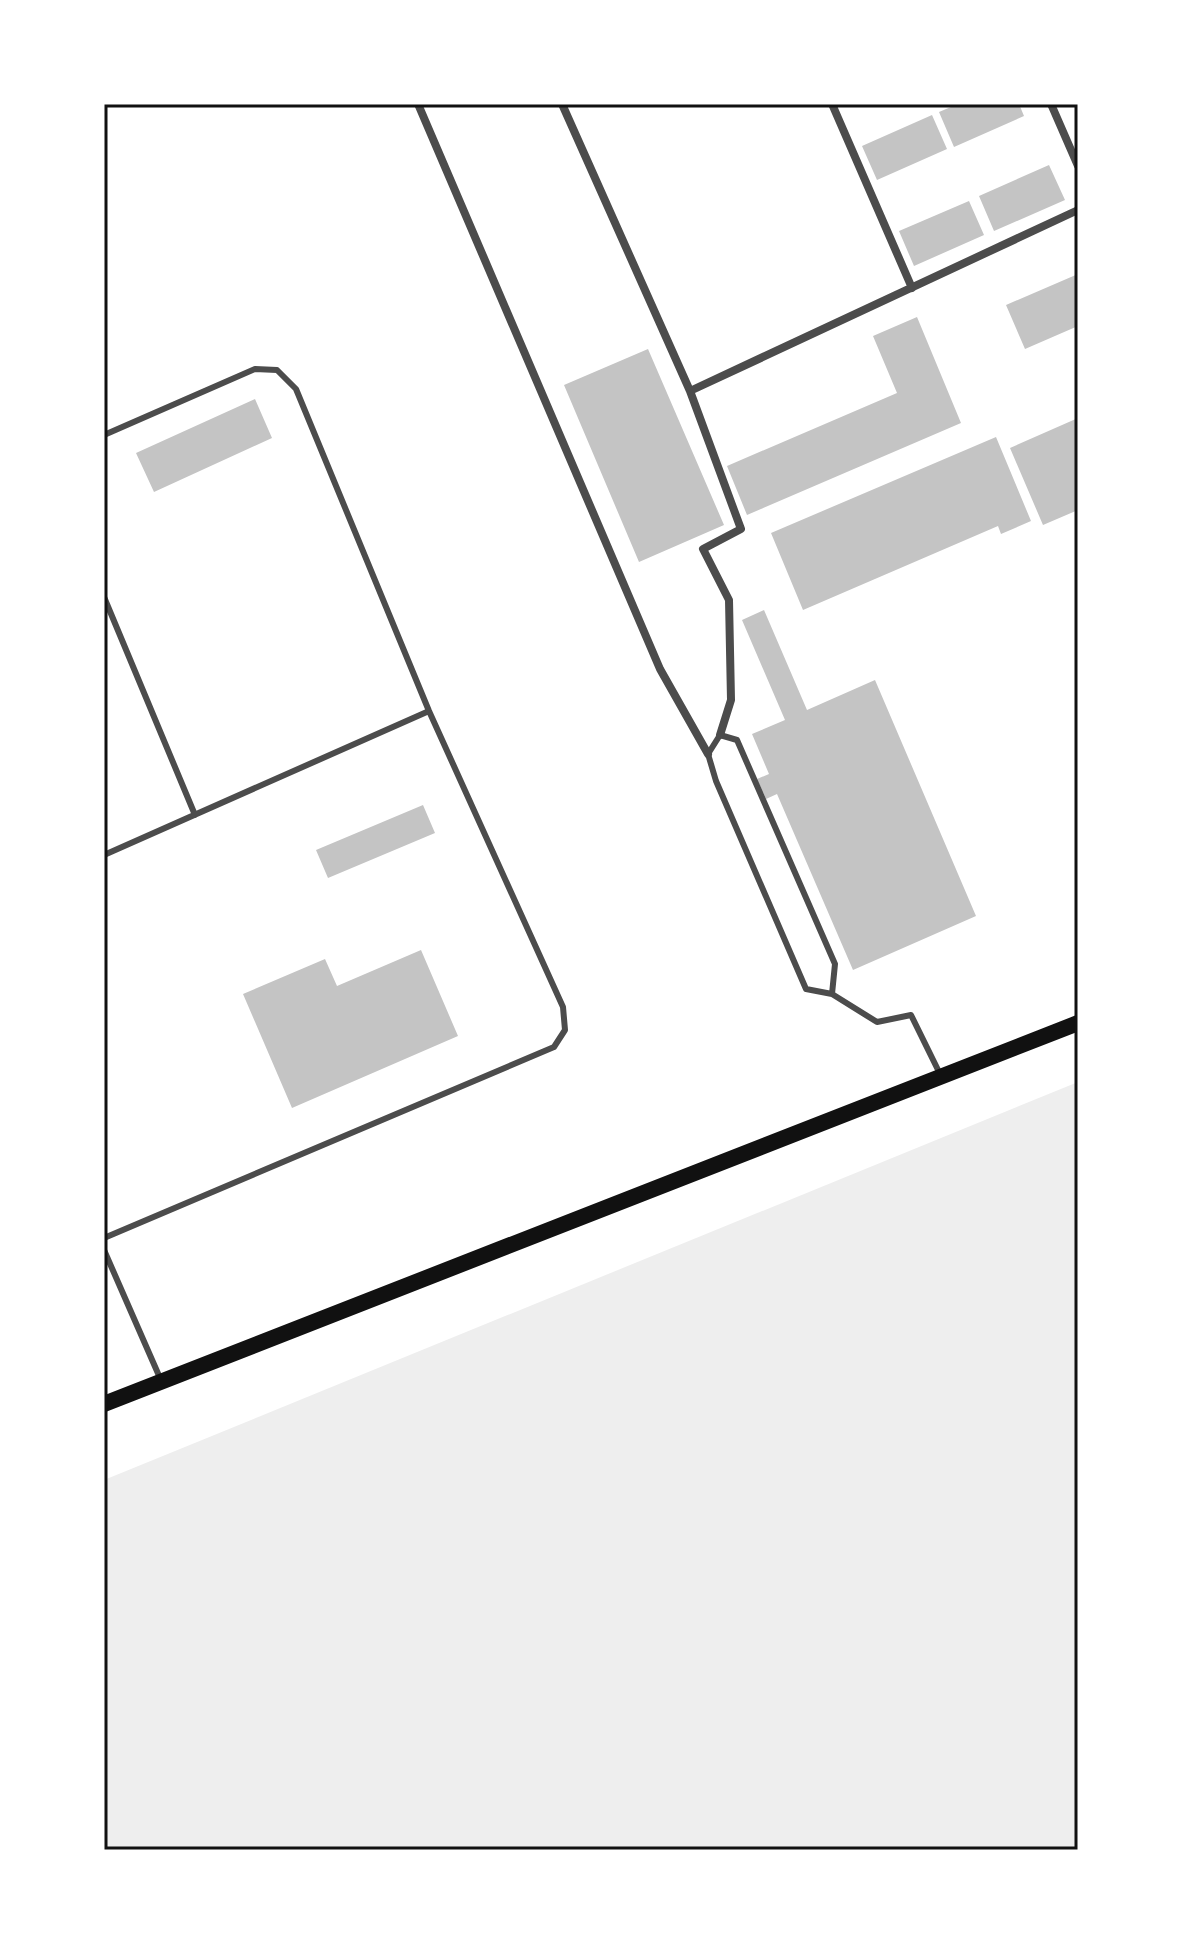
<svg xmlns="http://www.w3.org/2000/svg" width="1182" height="1954" font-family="'Roboto Condensed',sans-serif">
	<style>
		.green { fill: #eee }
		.building { fill: #c4c4c4 }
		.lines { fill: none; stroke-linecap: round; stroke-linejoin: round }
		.service { stroke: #4c4c4c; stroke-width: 6 }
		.minor { stroke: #4c4c4c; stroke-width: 8 }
		.secondary { stroke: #111; stroke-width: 16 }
		.neatline { fill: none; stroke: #111; stroke-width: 3 }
	</style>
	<rect width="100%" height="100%" fill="#fff"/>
	<!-- green -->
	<path class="green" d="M1078 1082V1850H104V1480Z"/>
	<!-- building -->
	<path class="building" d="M958 104H1019L1024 116 954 147 939 112Z
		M932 115 947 149 877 180 862 146Z
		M1049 165 1065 200 994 231 979 196Z
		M969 201 984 235 914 266 899 231Z
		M1078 274V326L1025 349 1006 305Z
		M917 317 961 423 747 515 727 466 897 393 873 336Z
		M648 349 724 525 639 562 564 385Z
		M255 399 272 438 154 492 136 453Z
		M1078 418V510L1043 525 1010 448Z
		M996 437 1031 521 1001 534 998 526 803 610 771 533Z
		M764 610 807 710 875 680 976 916 853 970 777 794 766 799 757 779 769 774 752 734 785 720 742 620Z
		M423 805 435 833 328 878 316 850Z
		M421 950 458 1036 292 1108 243 994 325 959 337 986Z"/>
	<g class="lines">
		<!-- service -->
		<path class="service" d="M104 435 255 369 277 370 296 389 429 711 563 1007 565 1030 554 1047 104 1238
			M104 597 195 815
			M104 855 429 711
			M832 994 835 964 737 740 720 735 708 754 716 781 806 989 832 994 877 1022 911 1015 941 1076
			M104 1250 160 1378"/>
		<!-- minor -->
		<path class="minor" d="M418 104 660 669 708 754
			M562 104 690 391 741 529 703 549 729 600 731 700 720 735
			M832 104 912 288
			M1051 104 1078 166
			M690 391 1078 210"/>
		<!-- secondary -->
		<path class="secondary" d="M104 1404 1078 1023"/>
	</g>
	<!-- border -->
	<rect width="1182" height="1954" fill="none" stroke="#ffffff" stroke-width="212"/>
	<rect x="106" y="106" width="970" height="1742" class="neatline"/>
</svg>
